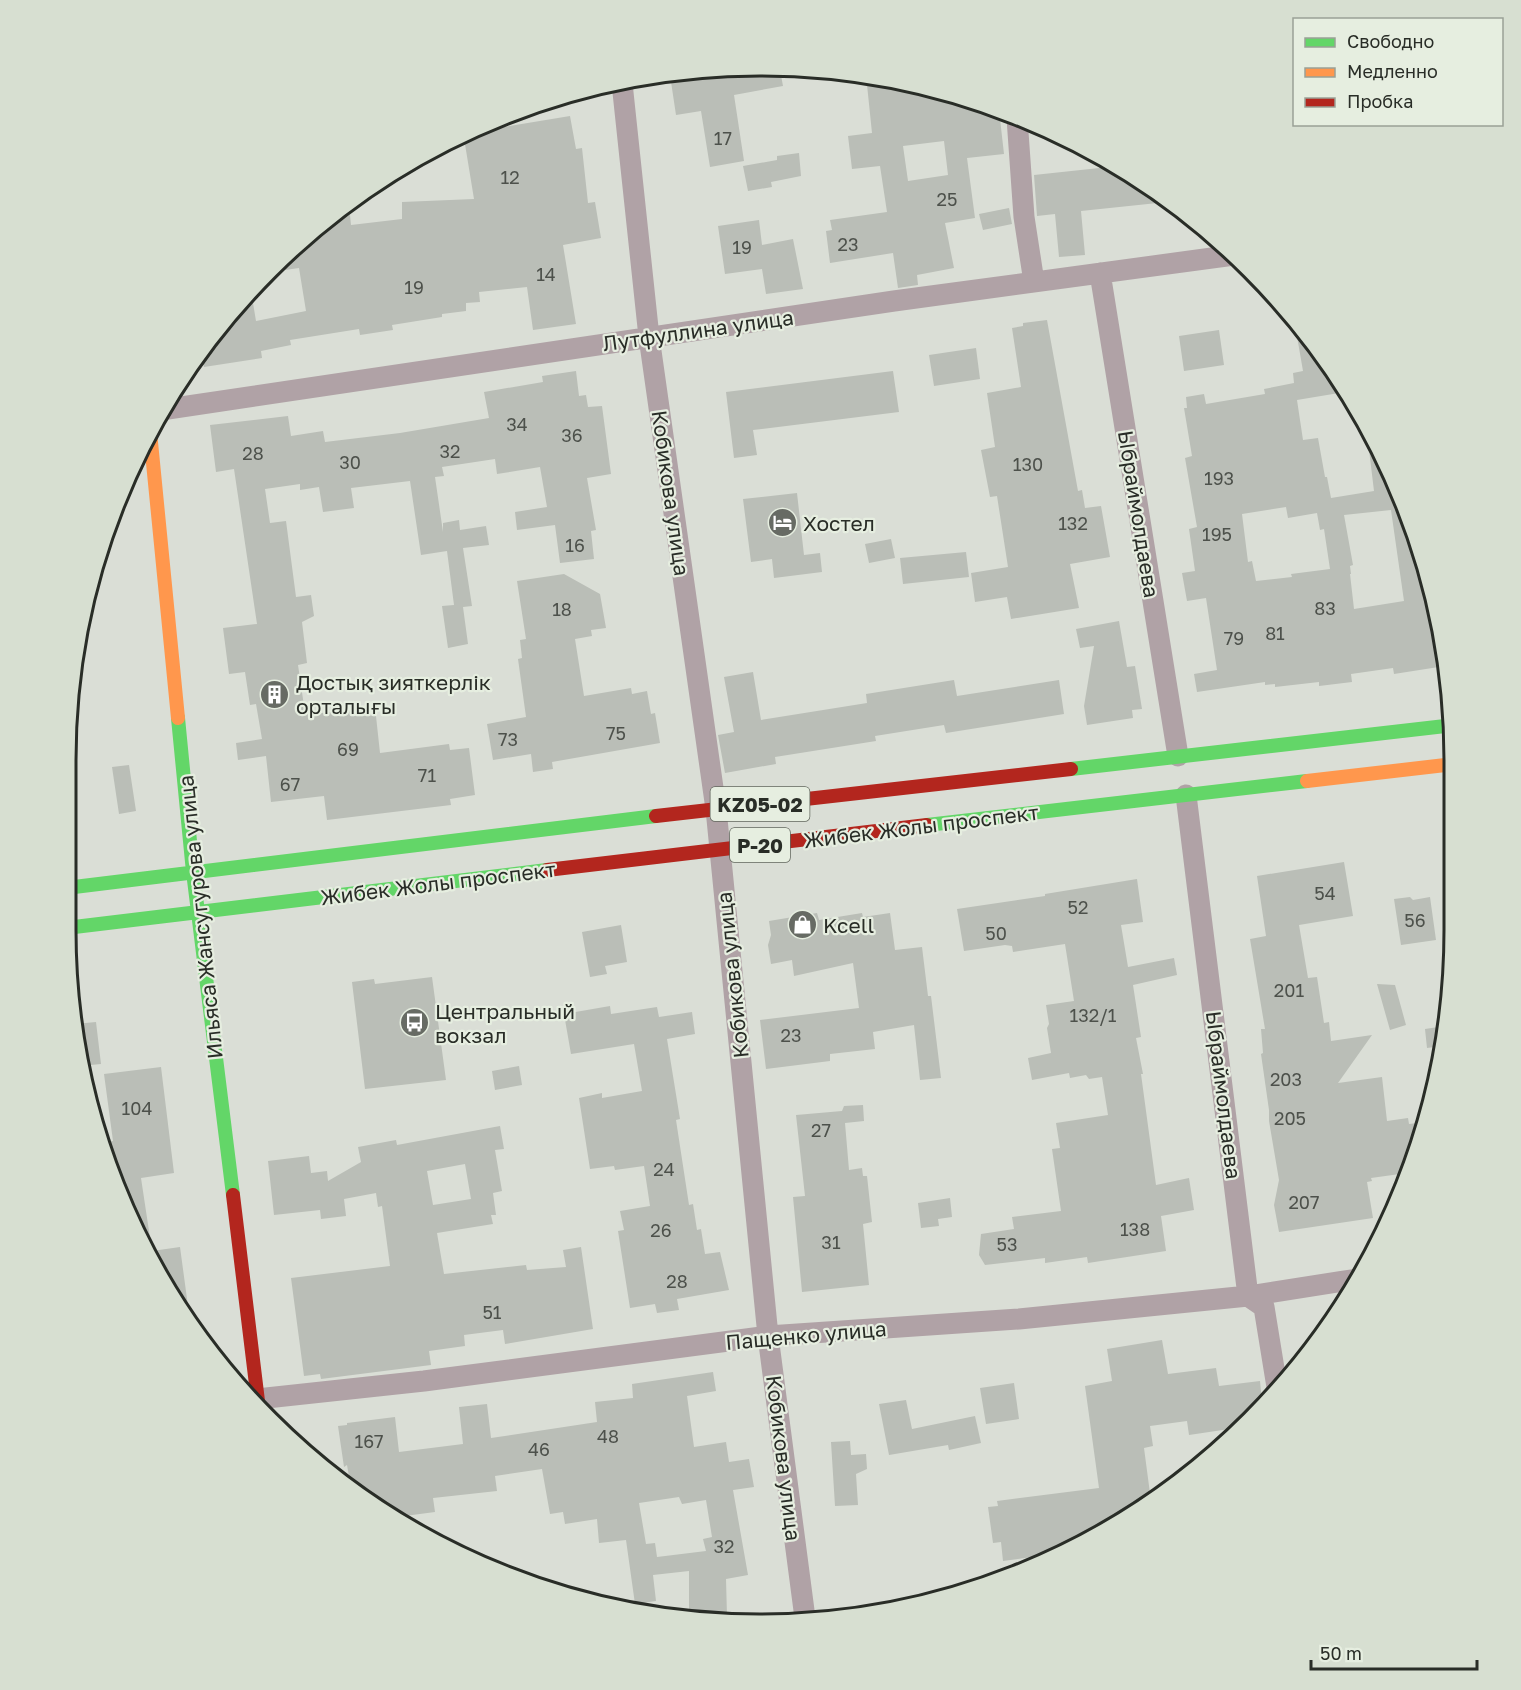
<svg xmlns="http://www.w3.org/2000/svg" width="1521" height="1690" font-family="'Golos Text',sans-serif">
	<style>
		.building { fill: #babeb7; fill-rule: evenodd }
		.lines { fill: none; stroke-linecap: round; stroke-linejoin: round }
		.street { stroke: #b0a2a6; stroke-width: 21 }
		.fast { stroke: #63d668; stroke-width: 14 }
		.slow { stroke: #ff974d; stroke-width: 14 }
		.jam { stroke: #b3261e; stroke-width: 14 }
		.labels { text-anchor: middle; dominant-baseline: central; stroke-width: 4.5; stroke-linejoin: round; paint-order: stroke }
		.number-label { font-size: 18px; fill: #4d514b }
		.shield { fill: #e6eee0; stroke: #62675e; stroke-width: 1.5 }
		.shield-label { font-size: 20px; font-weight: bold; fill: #292d27 }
		.street-label { font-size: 21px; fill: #292d27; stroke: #e6eee0 }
		.poi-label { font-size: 21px; fill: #292d27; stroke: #e6eee0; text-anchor: start }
		.rim { fill: none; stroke: #292d27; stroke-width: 3 }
	</style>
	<rect width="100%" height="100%" fill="#daded6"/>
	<!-- building -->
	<path class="building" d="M715 67 780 70 783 86 734 95 744 161 710 167 701 111 676 115 670 75Z
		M866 75 984 103 999 110 1004 154 967 158 975 218 945 223 954 268 917 275 918 285 898 288 893 253 830 263 826 231 832 230 830 220 887 212 880 166 852 169 848 136 872 133ZM944 141 948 175 908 181 903 146Z
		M570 116 576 149 582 148 588 203 595 202 601 238 563 245 576 324 533 330 527 287 479 292 480 302 466 303V311L442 314V317L392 325 393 330 360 335 359 329 290 340 291 345 261 351 262 358 204 367 201 354 239 302 251 291 256 321 306 311 299 268 271 272 329 218 350 215 351 225 402 219V202L474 199 464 138 481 136 480 131Z
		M799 153 801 176 771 182 772 187 748 191 743 166 777 160V156Z
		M1118 166 1167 202 1081 211 1085 255 1059 257 1055 214 1037 216 1034 175Z
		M1009 208 1012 224 983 230 979 214Z
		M759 220 762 245 793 239 803 289 766 294 762 269 725 274 718 226Z
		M1294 319 1312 338 1345 392 1297 400 1303 440 1318 438 1325 477H1327L1331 498 1374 491 1366 425 1384 454 1431 581 1445 666 1394 674 1393 668 1351 674 1352 682 1319 686V682L1275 687V684L1265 685V682L1197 692 1194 674 1217 670 1206 598 1187 601 1182 573 1195 571 1189 529 1197 527 1185 458 1192 456 1184 408H1187L1186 397 1204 394 1206 404 1265 394 1264 389 1294 383 1293 373 1303 371ZM1286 507 1288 518 1317 513 1320 530 1324 529 1330 569 1291 574 1292 577 1256 581 1252 561 1248 562 1242 514ZM1391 510 1404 601 1354 609 1350 574H1351L1350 566 1353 565 1344 515Z
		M1047 320 1078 491 1082 490 1085 508 1101 506 1110 557 1070 564 1079 608 1011 619 1007 597 975 602 971 573 1008 567 997 496 990 497 981 450 995 447 987 393 1021 387 1012 328 1023 326V323Z
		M1219 330 1224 365 1184 371 1179 336Z
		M976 348 980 379 934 386 929 355Z
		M576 371 579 396 586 395 588 407 602 406 611 474 587 478 596 530 591 531 594 559 560 563 555 525 517 530 515 512 547 507 540 467 497 474 495 459 442 467 444 476 435 477 443 532V523L459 520 460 530 486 526 489 545 463 548 472 606 463 607 468 644 448 648 442 606 454 605 447 551 421 555 410 481 351 488 354 508 323 512 319 487 300 490V484L265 489 270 523 286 521 296 597 311 595 314 616 302 622 307 663 298 665 304 706 311 705 313 714 375 707 380 753 449 744 450 750 469 748 475 795 450 799 451 805 327 820 324 796 271 802 266 756 238 760 236 743 262 739 256 704 250 705 245 672 229 674 223 628 257 624 234 469 216 472 210 425 288 416 291 436 323 431 325 442 400 433 489 418 484 392 543 382 542 376Z
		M893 371 899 412 753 430 757 455 734 458 726 392Z
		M797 493 804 555 820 553 822 572 774 578 772 559 751 562 743 499Z
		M891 539 895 558 869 563 865 544Z
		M966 552 969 577 903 584 900 558Z
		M564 574 600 594 606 628 591 630 592 636 575 639 584 696 631 688 632 694 647 691 651 714 655 713 660 743 552 762 553 769 533 772 531 754 493 760 487 724 526 717 518 659 522 658 520 640 526 639 517 581Z
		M1119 621 1127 667 1135 666 1142 709 1132 710 1133 718 1087 725 1084 706 1094 646 1080 648 1076 629Z
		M753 672 761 720 867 703 866 694 954 680 957 696 1059 680 1064 714 946 733 944 725 875 736 876 741 775 757 776 764 725 773 718 735 734 732 724 677Z
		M129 765 136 811 119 814 112 767Z
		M1344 862 1353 916 1299 925 1308 978 1317 977 1324 1023 1329 1022 1331 1041 1372 1035 1338 1083 1382 1077 1387 1121 1408 1118 1409 1124 1426 1122 1407 1173 1371 1178 1372 1181 1367 1182 1373 1218 1279 1232 1274 1205 1279 1180 1269 1121V1110L1261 1054 1263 1053 1261 1029H1265L1250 939 1266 936 1257 876Z
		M1137 879 1143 922 1121 925 1128 967 1174 958 1177 975 1133 985 1141 1037 1136 1038 1143 1074H1141L1156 1185 1189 1178 1194 1210 1161 1216 1166 1251 1088 1263 1087 1257 1045 1263V1258L985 1265 979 1255 981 1234 1014 1229 1012 1217 1061 1211 1052 1149 1060 1148 1056 1123 1108 1115 1102 1077 1089 1079 1086 1075 1070 1078 1069 1073 1032 1080 1028 1058 1051 1053 1047 1028 1049 1024 1046 1005 1074 1001 1065 944 1013 952 1012 946 1005 945 964 951 957 909 1045 896V894Z
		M1410 897 1413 900 1430 897 1436 940 1401 945 1394 899Z
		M817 913 819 920 862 913 863 917 890 913 895 950 922 947 928 996H931L941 1078 920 1080 914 1025 873 1032 875 1049 830 1054V1061L766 1069 760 1020 859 1008 853 963 794 976 792 960 771 964 768 945 771 935 769 921Z
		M621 925 627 962 605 966 607 974 590 977 582 932Z
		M432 977 446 1080 365 1089 352 982 374 979 375 984Z
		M1377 984 1395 985 1406 1025 1390 1030Z
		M610 1006 611 1014 657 1007 659 1017 692 1012 695 1034 667 1039 680 1119 676 1120 689 1205 693 1204 697 1230 701 1229 705 1254 720 1252 729 1290 677 1299 679 1310 657 1313 655 1304 630 1308 618 1231 624 1230 620 1211 650 1206 644 1166 615 1170 614 1166 590 1169 579 1098 602 1093V1098L642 1091 634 1044 571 1054 564 1014Z
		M96 1022 101 1064 80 1066 75 1024Z
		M1445 1026 1442 1046 1427 1048 1425 1029Z
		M519 1066 522 1085 495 1090 492 1071Z
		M161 1067 174 1173 141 1178 152 1251 180 1247 190 1321 137 1236 105 1142 113 1141 104 1074Z
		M863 1105 864 1121 845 1123 849 1170 862 1168 863 1176H867L872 1222 863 1224 869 1285 802 1292 793 1197 805 1196 796 1115 842 1111 844 1106Z
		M500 1126 504 1149 495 1150 502 1191 493 1193 496 1215H491L493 1224 437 1233 444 1274 526 1265 527 1270 566 1267 563 1250 581 1247 593 1329 505 1344 503 1330 464 1335 465 1346 429 1351 431 1365 321 1379 320 1374 304 1376 291 1278 390 1266 382 1206 378 1207 376 1193 344 1199 346 1216 321 1219 320 1210 274 1215 268 1161 309 1156 311 1173 327 1171 328 1181 361 1162 358 1147 396 1140 397 1145ZM465 1164 471 1199 433 1205 427 1171Z
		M950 1198 952 1217 938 1219 939 1226 921 1228 918 1203Z
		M1162 1340 1168 1374 1216 1368 1219 1386 1260 1381 1262 1402 1236 1428 1189 1435 1187 1421 1150 1426 1153 1446 1144 1448 1151 1501 1114 1524 1094 1526 1096 1535 1068 1552 1003 1561 1001 1542 993 1543 988 1507 998 1506 997 1501 1099 1488 1085 1386 1112 1381 1107 1349Z
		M713 1372 716 1391 687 1396 694 1447 726 1442 729 1462 749 1459 754 1487 733 1490 748 1575 726 1579 727 1616H689V1571L653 1575 656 1601 635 1604 626 1540 599 1543 597 1519 565 1524 563 1512 550 1514 542 1469 495 1476 497 1491 433 1498 435 1512 397 1517 351 1488 347 1465 344 1467 338 1426 347 1425V1423L395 1417 399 1452 463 1444 459 1407 487 1404 491 1438 597 1422 595 1402 633 1398 632 1384ZM679 1497 682 1504 706 1500 712 1537 703 1539 706 1551 657 1557 655 1543 646 1544 639 1503Z
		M1014 1383 1019 1419 986 1424 980 1388Z
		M906 1400 912 1429 975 1416 981 1443 949 1450 948 1445 889 1455 879 1404Z
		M850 1441 851 1455 866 1454 867 1469 856 1474 858 1505 835 1506 831 1442Z"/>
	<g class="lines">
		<!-- street -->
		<path class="street" d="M622 83 649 337 716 809 768 1336 805 1618
			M1017 118 1024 217 1034 282
			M1100 273 1178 756
			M161 410 894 301 1234 255
			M1186 795 1248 1296 1264 1307 1277 1387
			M257 1399 424 1381 768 1336 1019 1319 1248 1296 1357 1279"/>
		<!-- fast -->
		<path class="fast" d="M178 718 193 872 233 1195
			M1071 769 1454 725
			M927 825 1307 781
			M66 888 656 816
			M66 928 547 870"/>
		<!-- slow -->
		<path class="slow" d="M150 432 178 718
			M1307 781 1454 764"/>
		<!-- jam -->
		<path class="jam" d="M656 816 1071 769
			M547 870 927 825
			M233 1195 258 1401"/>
	</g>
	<!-- icons -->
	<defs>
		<symbol id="hotel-disc" viewBox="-11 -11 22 22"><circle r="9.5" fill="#676b64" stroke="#e6eee0"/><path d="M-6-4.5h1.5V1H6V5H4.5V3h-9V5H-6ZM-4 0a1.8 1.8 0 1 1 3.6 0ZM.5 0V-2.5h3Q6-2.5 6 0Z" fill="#fff"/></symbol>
		<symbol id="building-disc" viewBox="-11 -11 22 22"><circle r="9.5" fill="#676b64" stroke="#e6eee0"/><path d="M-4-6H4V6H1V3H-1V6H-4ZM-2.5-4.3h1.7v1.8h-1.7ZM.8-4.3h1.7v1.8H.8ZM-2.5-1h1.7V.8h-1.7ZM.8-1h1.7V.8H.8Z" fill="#fff"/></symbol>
		<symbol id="shop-disc" viewBox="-11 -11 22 22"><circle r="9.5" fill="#676b64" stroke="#e6eee0"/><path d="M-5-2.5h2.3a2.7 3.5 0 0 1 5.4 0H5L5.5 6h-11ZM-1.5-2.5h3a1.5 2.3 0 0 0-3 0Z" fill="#fff"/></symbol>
		<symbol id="bus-disc" viewBox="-11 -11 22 22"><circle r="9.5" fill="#676b64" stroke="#e6eee0"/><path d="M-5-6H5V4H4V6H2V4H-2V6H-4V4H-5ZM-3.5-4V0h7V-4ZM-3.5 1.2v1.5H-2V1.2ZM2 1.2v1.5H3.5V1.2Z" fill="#fff"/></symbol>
	</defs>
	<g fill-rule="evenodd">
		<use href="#hotel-disc" x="766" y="506" width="33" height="33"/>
		<use href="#building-disc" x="258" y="678" width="33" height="33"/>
		<use href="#shop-disc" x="786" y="908" width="33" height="33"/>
		<use href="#bus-disc" x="398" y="1006" width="33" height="33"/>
	</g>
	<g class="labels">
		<!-- number labels -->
		<g class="number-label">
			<text x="723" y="138">17</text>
			<text x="510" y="177">12</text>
			<text x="947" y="199">25</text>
			<text x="848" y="244">23</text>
			<text x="742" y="247">19</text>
			<text x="546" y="274">14</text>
			<text x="414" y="287">19</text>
			<text x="517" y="424">34</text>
			<text x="572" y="435">36</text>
			<text x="450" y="451">32</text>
			<text x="253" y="453">28</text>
			<text x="350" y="462">30</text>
			<text x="1028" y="464">130</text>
			<text x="1219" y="478">193</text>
			<text x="1073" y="523">132</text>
			<text x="1217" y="534">195</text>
			<text x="575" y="545">16</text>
			<text x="1325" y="608">83</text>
			<text x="562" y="609">18</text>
			<text x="1275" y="633">81</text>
			<text x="1234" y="638">79</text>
			<text x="616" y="733">75</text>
			<text x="508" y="739">73</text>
			<text x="348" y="749">69</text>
			<text x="427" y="775">71</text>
			<text x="290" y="784">67</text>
			<text x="1325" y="893">54</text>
			<text x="1078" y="907">52</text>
			<text x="1415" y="920">56</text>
			<text x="996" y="933">50</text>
			<text x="1289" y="990">201</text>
			<text x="1093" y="1015">132/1</text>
			<text x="791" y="1035">23</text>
			<text x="1286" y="1079">203</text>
			<text x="137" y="1108">104</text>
			<text x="1290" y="1118">205</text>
			<text x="821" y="1130">27</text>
			<text x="664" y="1169">24</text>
			<text x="1304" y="1202">207</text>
			<text x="1135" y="1229">138</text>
			<text x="661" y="1230">26</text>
			<text x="831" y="1242">31</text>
			<text x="1007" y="1244">53</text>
			<text x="677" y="1281">28</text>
			<text x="492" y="1312">51</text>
			<text x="608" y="1436">48</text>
			<text x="369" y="1441">167</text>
			<text x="539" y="1449">46</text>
			<text x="724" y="1546">32</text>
		</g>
		<!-- shield labels -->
		<g class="shield">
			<rect x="710.5" y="787" width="99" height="34" rx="4.5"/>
			<rect x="730" y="828" width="60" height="34" rx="4.5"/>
		</g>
		<g class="shield-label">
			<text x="760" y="804">KZ05-02</text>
			<text x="760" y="845">Р-20</text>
		</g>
		<!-- street labels -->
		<g class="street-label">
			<text transform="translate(698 330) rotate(-8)">Лутфуллина улица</text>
			<text transform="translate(671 493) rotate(82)">Кобикова улица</text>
			<text transform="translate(1139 514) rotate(81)">Ыбраймолдаева</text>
			<text transform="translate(921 826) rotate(-7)">Жибек Жолы проспект</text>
			<text transform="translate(438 883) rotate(-7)">Жибек Жолы проспект</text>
			<text transform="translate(200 917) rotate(-96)">Ильяса Жансугурова улица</text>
			<text transform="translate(732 975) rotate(-96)">Кобикова улица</text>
			<text transform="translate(1224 1095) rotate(83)">Ыбраймолдаева</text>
			<text transform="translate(806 1335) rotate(-5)">Пащенко улица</text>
			<text transform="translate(784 1458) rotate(83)">Кобикова улица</text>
		</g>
		<!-- poi labels -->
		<g class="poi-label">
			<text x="803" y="523">Хостел</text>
			<text x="296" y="682">Достық зияткерлік<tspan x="296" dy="24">орталығы</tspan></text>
			<text x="823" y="925">Kcell</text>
			<text x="435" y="1011">Центральный<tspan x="435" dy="24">вокзал</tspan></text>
		</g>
	</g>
	<!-- crop -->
	<path d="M0 0H1521V1690H0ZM760 76H760A684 684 0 0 1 1444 760V930A684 684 0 0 1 760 1614H760A684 684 0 0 1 76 930V760A684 684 0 0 1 760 76Z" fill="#d7dfd1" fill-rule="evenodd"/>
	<path class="rim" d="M760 76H760A684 684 0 0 1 1444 760V930A684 684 0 0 1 760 1614H760A684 684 0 0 1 76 930V760A684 684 0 0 1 760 76Z"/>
	<!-- legend -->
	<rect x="1293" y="18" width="210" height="108" fill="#e6eee0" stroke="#9aa196" stroke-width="1.5"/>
	<rect x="1305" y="38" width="30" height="9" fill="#63d668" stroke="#9aa196" stroke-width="1.5"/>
	<text x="1347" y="48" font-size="18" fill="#292d27">Свободно</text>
	<rect x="1305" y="68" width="30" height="9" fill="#ff974d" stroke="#9aa196" stroke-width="1.5"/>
	<text x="1347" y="78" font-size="18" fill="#292d27">Медленно</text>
	<rect x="1305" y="98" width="30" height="9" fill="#b3261e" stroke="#9aa196" stroke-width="1.5"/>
	<text x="1347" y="108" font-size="18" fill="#292d27">Пробка</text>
	<!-- scale -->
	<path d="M1311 1660v9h166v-9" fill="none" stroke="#292d27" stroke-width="3"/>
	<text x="1320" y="1660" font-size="18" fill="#292d27" stroke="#e6eee0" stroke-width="4.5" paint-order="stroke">50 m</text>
</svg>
